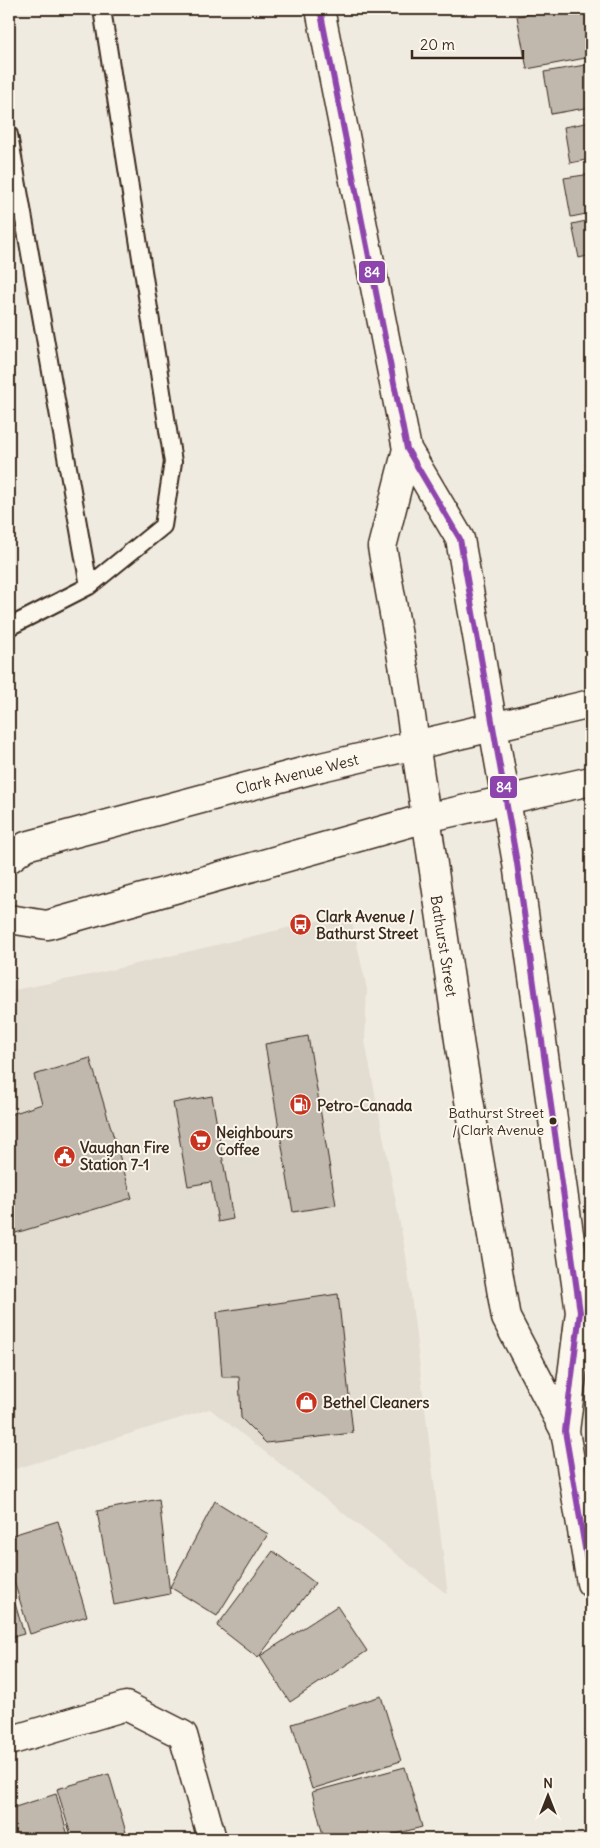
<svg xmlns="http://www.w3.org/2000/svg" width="600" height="1848" font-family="Delius,sans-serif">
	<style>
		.built { fill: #e2dcd1 }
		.building { fill: #c0b8ad; stroke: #3b2a1e }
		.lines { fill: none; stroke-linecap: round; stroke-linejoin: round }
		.service-casing { stroke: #3b2a1e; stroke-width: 20 }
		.minor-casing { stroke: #3b2a1e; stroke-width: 31 }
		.tertiary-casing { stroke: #3b2a1e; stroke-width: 31 }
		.secondary-casing { stroke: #3b2a1e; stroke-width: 31 }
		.service { stroke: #fbf7ec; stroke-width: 16 }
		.minor { stroke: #fbf7ec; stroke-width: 28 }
		.tertiary { stroke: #fbf7ec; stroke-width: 28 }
		.secondary { stroke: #fbf7ec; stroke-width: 28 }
		.bus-1-casing { stroke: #fbf7ec; stroke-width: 10 }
		.bus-1 { stroke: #8e44ad; stroke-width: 6 }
		.bus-dot { fill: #3b2a1e; stroke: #fbf7ec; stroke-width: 2 }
		.labels { text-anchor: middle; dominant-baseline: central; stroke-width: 4; stroke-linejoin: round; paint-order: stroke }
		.bus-label { font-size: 14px; fill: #3b2a1e; stroke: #fbf7ec; text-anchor: end }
		.street-label { font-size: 15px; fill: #3b2a1e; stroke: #fbf7ec }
		.poi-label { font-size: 15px; font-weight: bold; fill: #3b2a1e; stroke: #fbf7ec; text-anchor: start }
		.line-badge { stroke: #fbf7ec; stroke-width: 2 }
		.badge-label { font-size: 14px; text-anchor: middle; font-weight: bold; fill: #fff }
	</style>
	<rect width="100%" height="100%" fill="#f0ebe0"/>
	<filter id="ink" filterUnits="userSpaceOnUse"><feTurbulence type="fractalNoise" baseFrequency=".02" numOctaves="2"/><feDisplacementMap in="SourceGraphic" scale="10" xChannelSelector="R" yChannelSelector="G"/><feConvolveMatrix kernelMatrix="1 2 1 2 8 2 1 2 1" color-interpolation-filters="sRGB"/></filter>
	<g filter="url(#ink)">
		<!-- built -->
		<path class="built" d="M350 913 367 989 365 1041 406 1255 448 1595 210 1409 9 1471V991L94 974Z"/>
		<!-- building -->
		<path class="building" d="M558 9H591V57L527 69 517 16Z
			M591 64V107L551 114 544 72Z
			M591 122V159L570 163 564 127Z
			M591 174V213L571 217 564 178Z
			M591 220V255L579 258 572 224Z
			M591 260V284L588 261Z
			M308 1036 336 1205 293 1212 265 1044Z
			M90 1058 132 1198 9 1235V1115L42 1104 34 1075Z
			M212 1096 233 1219 218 1222 211 1182 188 1186 173 1103Z
			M338 1294 353 1433 266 1443 241 1418 239 1377H222L217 1312Z
			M159 1499 170 1594 114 1605 97 1511Z
			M215 1501 268 1534 217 1616 170 1587Z
			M58 1521 87 1616 30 1634 9 1565V1536Z
			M273 1551 315 1583 258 1658 217 1626Z
			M9 1583 24 1634 9 1638Z
			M337 1606 367 1651 290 1702 260 1656Z
			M381 1696 401 1761 312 1789 292 1724Z
			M405 1767 422 1827 377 1839H324L312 1792Z
			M109 1774 128 1839H72L57 1789Z
			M56 1794 69 1839H13L9 1825V1809Z"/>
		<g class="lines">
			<defs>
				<path id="service" d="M9 135 89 586
					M9 627 89 586 163 526 173 462 102 9"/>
				<path id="minor" d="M9 1741 126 1706 183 1735 212 1839"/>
				<path id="tertiary" d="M9 859 26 846 321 767 591 704
					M9 919 47 925 426 818 591 781"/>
				<path id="secondary" d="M320 9 407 449 460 539 517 863 580 1312 565 1431 591 1583
					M407 449 382 547 405 675 460 1047 506 1318 565 1431"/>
			</defs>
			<!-- service casing -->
			<use href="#service" class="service-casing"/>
			<!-- minor casing -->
			<use href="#minor" class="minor-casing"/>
			<!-- tertiary casing -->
			<use href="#tertiary" class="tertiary-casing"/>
			<!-- secondary casing -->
			<use href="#secondary" class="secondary-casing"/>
			<!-- service -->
			<use href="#service" class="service"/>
			<!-- minor -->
			<use href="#minor" class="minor"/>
			<!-- tertiary -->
			<use href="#tertiary" class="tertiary"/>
			<!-- secondary -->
			<use href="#secondary" class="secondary"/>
			<defs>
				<path id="bus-1" d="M320 9 407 449 460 539 517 863 580 1312 565 1431 591 1583"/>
			</defs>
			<!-- bus-1 casing -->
			<use href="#bus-1" class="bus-1-casing"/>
			<!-- bus-1 -->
			<use href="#bus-1" class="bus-1"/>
		</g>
	</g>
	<!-- icons -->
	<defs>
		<symbol id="bus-disc" viewBox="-11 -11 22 22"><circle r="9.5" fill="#c8321e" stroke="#fbf7ec"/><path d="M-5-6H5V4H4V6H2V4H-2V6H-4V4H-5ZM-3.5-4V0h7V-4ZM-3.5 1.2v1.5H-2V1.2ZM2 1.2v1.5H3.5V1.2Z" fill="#fff"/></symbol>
		<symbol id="fuel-disc" viewBox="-11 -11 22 22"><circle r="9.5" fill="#c8321e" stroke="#fbf7ec"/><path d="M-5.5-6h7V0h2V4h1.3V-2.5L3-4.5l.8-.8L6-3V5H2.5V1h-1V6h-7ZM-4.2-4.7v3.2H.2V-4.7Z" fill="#fff"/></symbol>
		<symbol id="supermarket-disc" viewBox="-11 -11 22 22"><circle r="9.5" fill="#c8321e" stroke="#fbf7ec"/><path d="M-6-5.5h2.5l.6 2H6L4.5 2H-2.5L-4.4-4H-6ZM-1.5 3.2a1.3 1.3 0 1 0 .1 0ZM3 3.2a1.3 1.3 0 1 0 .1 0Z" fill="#fff"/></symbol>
		<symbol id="civic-disc" viewBox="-11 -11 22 22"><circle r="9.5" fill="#c8321e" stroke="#fbf7ec"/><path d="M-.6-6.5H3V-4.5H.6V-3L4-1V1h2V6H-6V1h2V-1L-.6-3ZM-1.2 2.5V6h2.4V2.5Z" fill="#fff"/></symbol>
		<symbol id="shop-disc" viewBox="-11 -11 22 22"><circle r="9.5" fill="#c8321e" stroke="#fbf7ec"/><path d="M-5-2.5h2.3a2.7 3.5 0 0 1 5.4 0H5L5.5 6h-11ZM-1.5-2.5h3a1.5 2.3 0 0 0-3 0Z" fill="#fff"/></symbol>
	</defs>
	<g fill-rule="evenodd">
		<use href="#bus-disc" x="288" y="912" width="25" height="25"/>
		<use href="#fuel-disc" x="288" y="1092" width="25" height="25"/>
		<use href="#supermarket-disc" x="188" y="1128" width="25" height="25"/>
		<use href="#civic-disc" x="52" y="1144" width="25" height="25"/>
		<use href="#shop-disc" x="294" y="1390" width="25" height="25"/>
	</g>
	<!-- markers -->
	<circle class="bus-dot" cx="553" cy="1121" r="4.5"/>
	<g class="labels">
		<!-- bus labels -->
		<g class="bus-label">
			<text x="544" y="1113">Bathurst Street<tspan x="544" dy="17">/ Clark Avenue</tspan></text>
		</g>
		<!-- street labels -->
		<g class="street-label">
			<text transform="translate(297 774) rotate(-14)">Clark Avenue West</text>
			<text transform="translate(444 946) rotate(81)">Bathurst Street</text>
		</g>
		<!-- poi labels -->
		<g class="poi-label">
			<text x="316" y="916">Clark Avenue /<tspan x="316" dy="17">Bathurst Street</tspan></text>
			<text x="317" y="1105">Petro-Canada</text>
			<text x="216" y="1132">Neighbours<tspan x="216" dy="17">Coffee</tspan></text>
			<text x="80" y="1147">Vaughan Fire<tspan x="80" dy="17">Station 7-1</tspan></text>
			<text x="323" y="1402">Bethel Cleaners</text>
		</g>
	</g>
	<g class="line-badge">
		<rect x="358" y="260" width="28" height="24" rx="5" fill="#8e44ad"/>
		<rect x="489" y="775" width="29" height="24" rx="5" fill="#8e44ad"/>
	</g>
	<g class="badge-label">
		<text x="372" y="277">84</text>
		<text x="504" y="792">84</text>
	</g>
	<!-- margin -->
	<rect width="600" height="1848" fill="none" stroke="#fbf7ec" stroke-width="30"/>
	<rect x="15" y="15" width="570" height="1818" fill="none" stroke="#3b2a1e" stroke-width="2" filter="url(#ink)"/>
	<!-- north arrow -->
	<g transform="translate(548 1796)" stroke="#fbf7ec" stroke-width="4" paint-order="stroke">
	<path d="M0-4L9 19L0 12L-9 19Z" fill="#3b2a1e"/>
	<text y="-8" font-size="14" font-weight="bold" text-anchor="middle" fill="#3b2a1e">N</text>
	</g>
	<!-- scale -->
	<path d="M412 50v8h111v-8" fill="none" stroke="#3b2a1e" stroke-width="2.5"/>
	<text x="420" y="50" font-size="15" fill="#3b2a1e" stroke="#fbf7ec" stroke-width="4" paint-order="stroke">20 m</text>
</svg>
